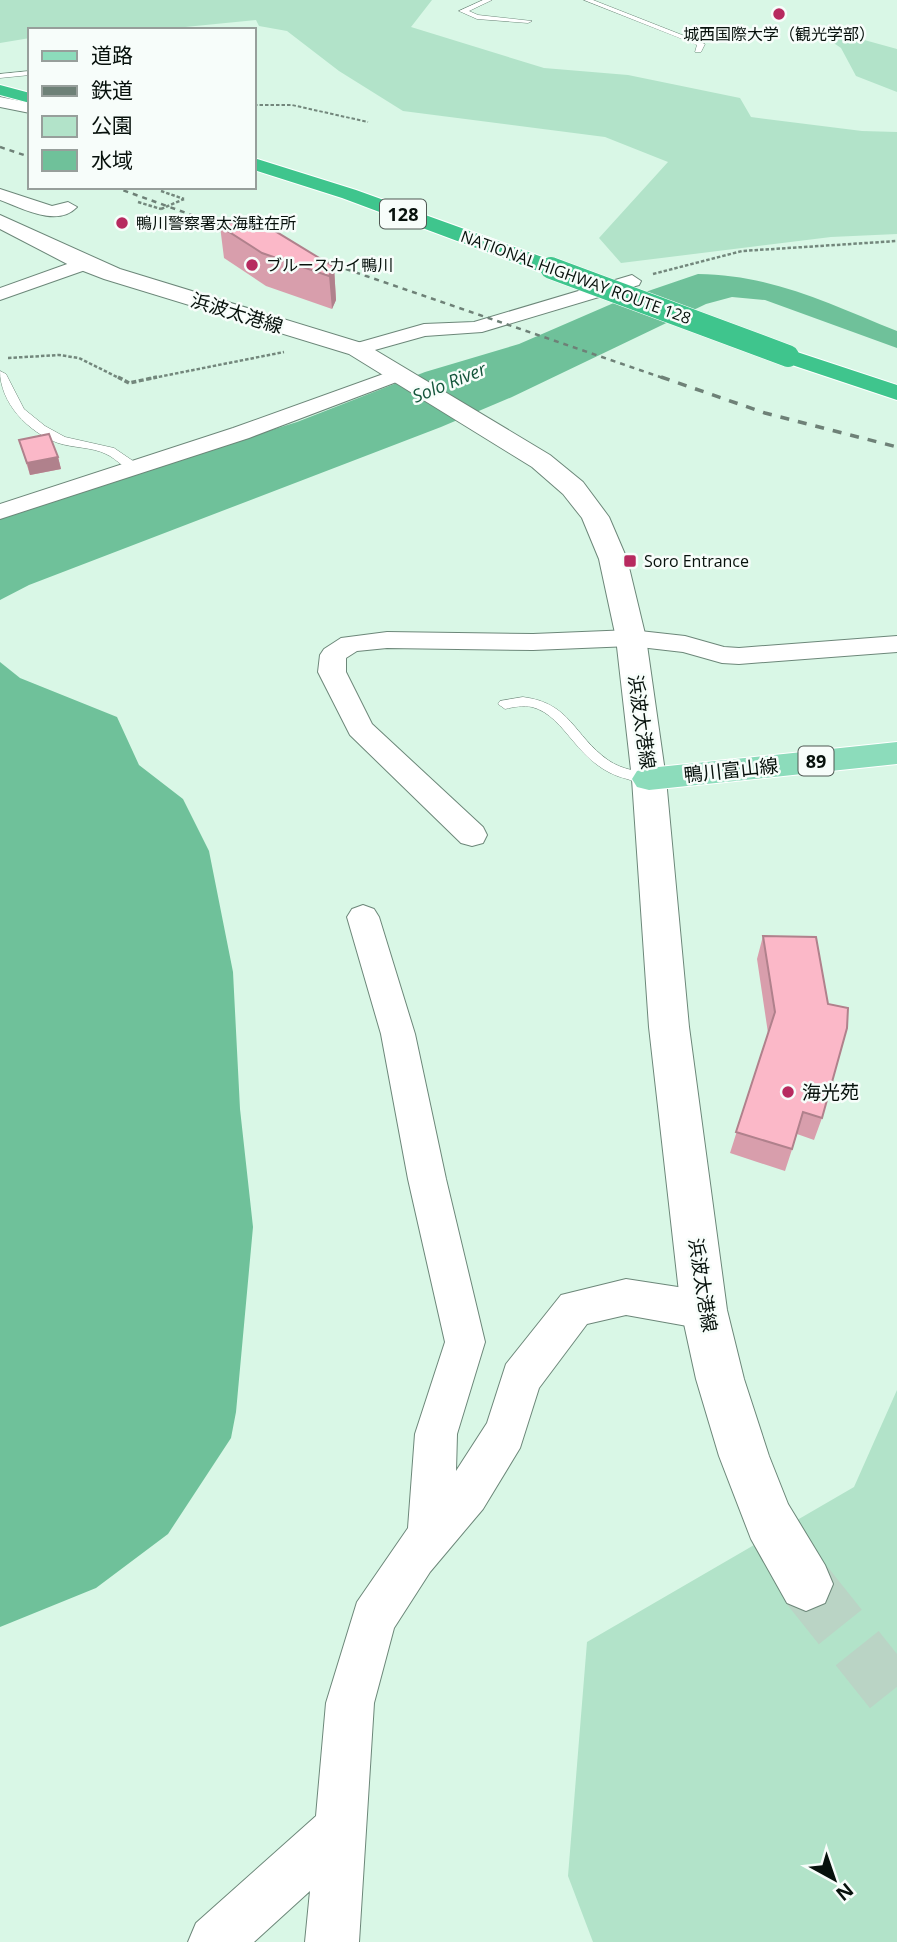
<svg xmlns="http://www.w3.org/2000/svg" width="897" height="1942" font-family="'Open Sans','Noto Sans JP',sans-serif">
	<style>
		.green { fill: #b2e3c9 }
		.water { fill: #6fc19a }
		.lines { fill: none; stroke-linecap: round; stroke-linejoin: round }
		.secondary-tunnel { stroke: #bad4c5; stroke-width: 55; stroke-dasharray: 55 27; stroke-linecap: butt }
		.lane-casing { stroke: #6c8779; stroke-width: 1 }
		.street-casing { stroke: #6c8779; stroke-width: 2 }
		.secondary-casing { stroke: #6c8779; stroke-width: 2 }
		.primary-casing { stroke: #fff; stroke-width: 2 }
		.highway-casing { stroke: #fff; stroke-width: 2 }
		.path-far2 { stroke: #73877c; stroke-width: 2; stroke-dasharray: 3.5 2; stroke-linecap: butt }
		.path-far1 { stroke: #73877c; stroke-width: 2.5; stroke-dasharray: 3.5 2; stroke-linecap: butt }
		.path { stroke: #73877c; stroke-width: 3.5; stroke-dasharray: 5 2.5; stroke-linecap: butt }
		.lane { fill: #fff; fill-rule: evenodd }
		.street { fill: #fff; fill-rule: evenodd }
		.secondary { fill: #fff; fill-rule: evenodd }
		.primary { fill: #8cdcbb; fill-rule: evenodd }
		.highway { fill: #3fc58d; fill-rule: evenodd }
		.rail-far1 { stroke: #6e8177; stroke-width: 2.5; stroke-dasharray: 5 5; stroke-linecap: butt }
		.rail { stroke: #6e8177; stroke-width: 3.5; stroke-dasharray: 9 9; stroke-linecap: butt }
		.highway-bridge-casing { stroke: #fff; stroke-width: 23; stroke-linecap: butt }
		.path-bridge { stroke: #73877c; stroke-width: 2.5; stroke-dasharray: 3.5 2; stroke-linecap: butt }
		.highway-bridge { stroke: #3fc58d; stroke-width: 22 }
		.wall { fill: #d89eac }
		.shaded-wall { fill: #b0818c }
		.building { fill: #fbb8c8; stroke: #b0818c; stroke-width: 2 }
		.poi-dot { fill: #b72a5f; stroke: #f7fdfa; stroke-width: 2.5 }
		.labels { text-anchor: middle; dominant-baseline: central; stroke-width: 5; stroke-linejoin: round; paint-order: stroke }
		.far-poi-label { font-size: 16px; fill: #07110c; stroke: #f7fdfa; text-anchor: start }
		.far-street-label { font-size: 16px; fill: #07110c; stroke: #f7fdfa }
		.shield { fill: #f7fdfa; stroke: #4f5853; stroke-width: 2 }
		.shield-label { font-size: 18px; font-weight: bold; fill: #07110c }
		.far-water-label { font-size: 18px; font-style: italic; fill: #13543a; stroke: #f7fdfa }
		.street-label { font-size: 19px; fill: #07110c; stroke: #f7fdfa }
		.poi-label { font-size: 19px; fill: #07110c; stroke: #f7fdfa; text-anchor: start }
	</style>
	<rect width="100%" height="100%" fill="#d9f7e6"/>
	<!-- green -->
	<path class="green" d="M0 0H432L411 27 544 68 628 75 740 98 751 117 862 131 897 132V234L831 237 621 263 599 238 668 162 605 137 403 111 339 71 287 31 259 26 256 20 165 29 30 30V38L0 43Z
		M825 37 857 38 897 49V92L856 76 841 48Z
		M897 1390V1942H593L568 1876 587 1642 854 1487Z"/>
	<!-- water -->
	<path class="water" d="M698 274C774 275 829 304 897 331V348L765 300 732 297 706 304 512 397 441 427 29 585 0 600V516L297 422 425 372 519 344 616 302Z
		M0 662 20 678 117 717 139 765 183 799 209 851 233 972 240 1109 253 1227 236 1412 231 1438 168 1534 96 1588 0 1627Z"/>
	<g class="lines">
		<!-- secondary-tunnel -->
		<path class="secondary-tunnel" d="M806 1584 897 1698"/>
		<defs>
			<path id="lane" d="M483 0H492L469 11 478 15 532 21 528 23 477 19 459 11Z
				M584 0H593L705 44 701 52H695L697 45Z
				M30 71V75L0 78V74Z
				M0 371 6 374 24 409 45 426 65 437 114 448 139 465V471C126 473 118 459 106 454 92 447 73 448 58 443 28 432 0 403 0 371Z
				M523 697C571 703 573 735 608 760 622 770 639 771 654 775L657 779 654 783C646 785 636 782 627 779 577 767 567 716 532 707 523 705 514 707 505 709L498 704 500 701Z"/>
			<path id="street" d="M0 97 30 103V113L0 107Z
				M0 189 52 206 68 202 77 207C57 228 22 208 0 200Z
				M84 258 91 260 93 264 91 268 0 300V288Z
				M632 275 641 281 639 285 482 332 425 336 357 355 350 353 347 349 350 345 424 324 474 322Z
				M400 368 407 370 410 374 407 378 249 438 0 519V504L233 428Z
				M631 630 685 636 724 647 739 648 897 636V652L739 664 722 663 683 652 631 646 533 650 387 648 357 651 346 658V672L372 724 483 827 487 835 483 843 472 846 461 843 350 735 318 672 320 655 324 649 341 638 387 632 533 634Z
				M363 905 374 909 379 917 415 1034 446 1179 485 1342 457 1434 456 1471 487 1423 506 1364 561 1295 626 1279 704 1291 718 1297 724 1310 718 1323 704 1329 626 1315 587 1324 539 1388 520 1448 483 1509 430 1572 394 1628 374 1703 359 1942H305L310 1891 254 1942H188L196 1923 316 1816 326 1703 357 1602 408 1528 415 1434 445 1342 408 1179 381 1034 347 917 352 909Z"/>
			<path id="secondary" d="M0 215 120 269 365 344 550 455 583 482 609 517 627 559 646 638 666 779 689 1027 727 1310 744 1379 769 1456 788 1504 825 1565 833 1584 825 1603 806 1611 787 1603 751 1539 719 1456 696 1379 681 1310 649 1027 632 779 616 638 599 559 582 518 563 494 532 467 349 354 104 279 73 267 0 229Z"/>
			<path id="primary" d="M897 742V764L649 790 637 787 632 779 637 771 649 768Z"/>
			<path id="highway" d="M0 85 30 93V103L0 95Z
				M254 158 356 190 559 263 562 268 559 273H543L342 198 254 170Z
				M788 349 897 385V400L780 361 776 356 780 351Z"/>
		</defs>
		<!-- lane casing -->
		<use href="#lane" class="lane-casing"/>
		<!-- street casing -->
		<use href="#street" class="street-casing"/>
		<!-- secondary casing -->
		<use href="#secondary" class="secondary-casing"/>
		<!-- primary casing -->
		<use href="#primary" class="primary-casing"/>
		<!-- highway casing -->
		<use href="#highway" class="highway-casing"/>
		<!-- path-far2 -->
		<path class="path-far2" d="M254 105H292L368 122"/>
		<!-- path-far1 -->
		<path class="path-far1" d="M161 191 184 199
			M138 202 161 209
			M653 274 742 251 897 241
			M8 358 59 355 79 358 121 379
			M148 379 284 352"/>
		<!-- path -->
		<path class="path" d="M118 377 129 383 157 377"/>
		<!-- lane -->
		<use href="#lane" class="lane"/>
		<!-- street -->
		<use href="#street" class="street"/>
		<!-- secondary -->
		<use href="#secondary" class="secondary"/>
		<!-- primary -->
		<use href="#primary" class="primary"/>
		<!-- highway -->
		<use href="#highway" class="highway"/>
		<!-- rail-far1 -->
		<path class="rail-far1" d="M0 147 30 157
			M114 187 239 232
			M308 256 666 379"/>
		<!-- rail -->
		<path class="rail" d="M661 377 765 413 897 447"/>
		<defs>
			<path id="highway-bridge" d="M551 268 788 356"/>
		</defs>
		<!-- highway-bridge casing -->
		<use href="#highway-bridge" class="highway-bridge-casing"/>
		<!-- path-bridge -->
		<path class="path-bridge" d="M161 209 184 199"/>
		<!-- highway-bridge -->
		<use href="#highway-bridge" class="highway-bridge"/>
	</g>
	<!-- wall -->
	<path class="wall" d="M220 226 334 267 336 300 332 309 266 286 224 258Z
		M19 440 58 457 61 469 30 475Z
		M763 936 822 1118 814 1140 797 1134 785 1171 730 1153 768 1033 757 959Z"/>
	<!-- shaded-wall -->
	<path class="shaded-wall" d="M334 267 336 300 332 309 329 276Z
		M58 457 61 469 30 475 27 463Z"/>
	<!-- building -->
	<path class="building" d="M252 217 334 267 329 276 262 253 220 226Z
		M49 434 58 457 27 463 19 440Z
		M763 936 816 937 828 1004 848 1008 847 1028 822 1118 803 1112 792 1149 736 1132 775 1012Z"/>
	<!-- markers -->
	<g class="poi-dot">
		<circle cx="779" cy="14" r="7"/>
		<circle cx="122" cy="223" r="7"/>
		<circle cx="252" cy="265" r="7"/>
		<rect x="623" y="554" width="14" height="14" rx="3.5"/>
		<circle cx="788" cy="1092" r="7"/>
	</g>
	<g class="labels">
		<!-- far-poi labels -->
		<g class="far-poi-label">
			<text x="779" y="34" text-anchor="middle">城西国際大学（観光学部）</text>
			<text x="136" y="223">鴨川警察署太海駐在所</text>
			<text x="266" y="265">ブルースカイ鴨川</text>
			<text x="644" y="561">Soro Entrance</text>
		</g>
		<!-- far-street labels -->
		<g class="far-street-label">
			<text transform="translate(576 277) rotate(20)">NATIONAL HIGHWAY ROUTE 128</text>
		</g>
		<!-- shield labels -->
		<g class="shield">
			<rect x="380" y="199.5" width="46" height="29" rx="5"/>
			<rect x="798.5" y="746.5" width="35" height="29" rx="5"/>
		</g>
		<g class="shield-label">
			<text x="403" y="214">128</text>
			<text x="816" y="761">89</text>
		</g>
		<!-- far-water labels -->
		<g class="far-water-label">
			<text transform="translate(449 382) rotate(-22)">Solo River</text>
		</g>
		<!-- street labels -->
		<g class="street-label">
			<text transform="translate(237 313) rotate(17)">浜波太港線</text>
			<text transform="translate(642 722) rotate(82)">浜波太港線</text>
			<text transform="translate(731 770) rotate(-6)">鴨川富山線</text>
			<text transform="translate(703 1285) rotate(81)">浜波太港線</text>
		</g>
		<!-- poi labels -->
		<g class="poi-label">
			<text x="802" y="1092">海光苑</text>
		</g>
	</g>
	<!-- legend -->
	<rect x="28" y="28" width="228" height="161" fill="#f7fdfa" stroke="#979f9b" stroke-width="2"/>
	<rect x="42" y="51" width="35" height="10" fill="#8cdcbb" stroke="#979f9b" stroke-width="2"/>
	<text x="91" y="63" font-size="21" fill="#07110c">道路</text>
	<rect x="42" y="86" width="35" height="10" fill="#6e8177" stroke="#979f9b" stroke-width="2"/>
	<text x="91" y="98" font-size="21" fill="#07110c">鉄道</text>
	<rect x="42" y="116" width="35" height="21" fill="#b2e3c9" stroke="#979f9b" stroke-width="2"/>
	<text x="91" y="133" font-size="21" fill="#07110c">公園</text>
	<rect x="42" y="150" width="35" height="21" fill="#6fc19a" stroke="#979f9b" stroke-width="2"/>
	<text x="91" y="168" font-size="21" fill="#07110c">水域</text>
	<!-- north arrow -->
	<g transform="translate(834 1879) rotate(140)" stroke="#f7fdfa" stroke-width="5" paint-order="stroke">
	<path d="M0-5L12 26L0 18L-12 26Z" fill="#07110c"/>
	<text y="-10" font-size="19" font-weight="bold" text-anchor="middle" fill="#07110c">N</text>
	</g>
</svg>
